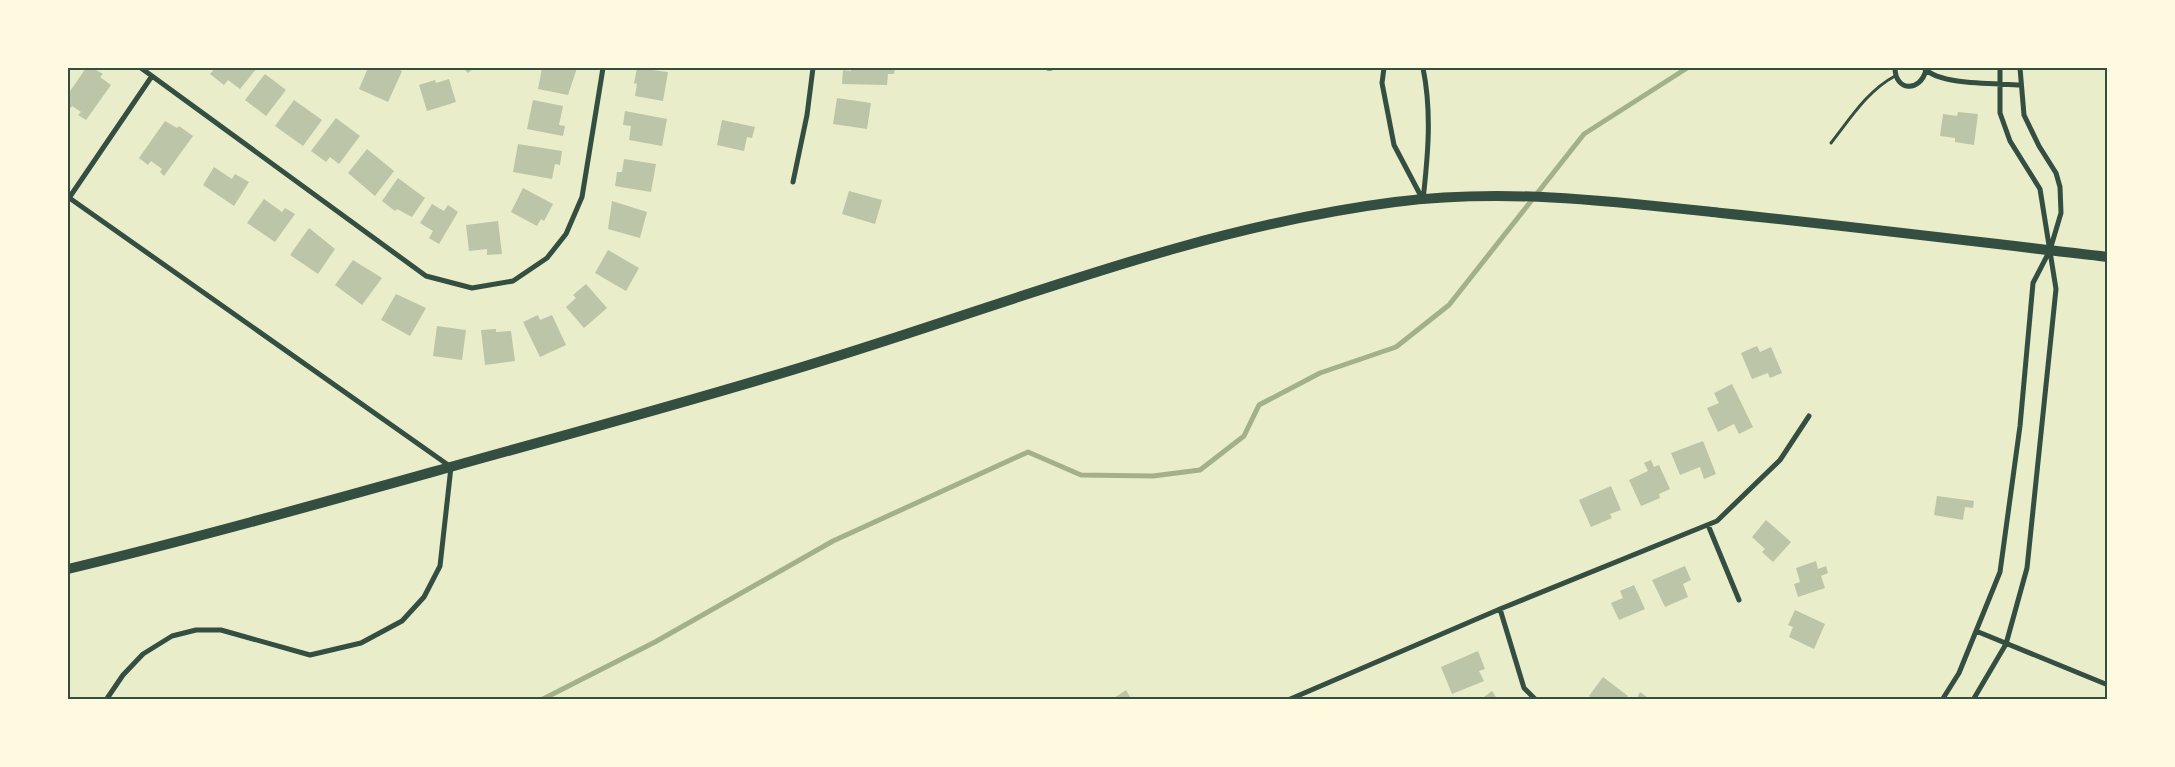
<svg xmlns="http://www.w3.org/2000/svg" width="2175" height="767" font-family="'PT Sans',sans-serif">
	<style>
		.lines { fill: none; stroke-linecap: round; stroke-linejoin: round }
		.stream { stroke: #a3b18a; stroke-width: 5 }
		.building { fill: #bcc5a7 }
		.service { stroke: #344e41; stroke-width: 3 }
		.minor { stroke: #344e41; stroke-width: 5 }
		.primary { stroke: #344e41; stroke-width: 10 }
		.neatline { fill: none; stroke: #344e41; stroke-width: 2 }
	</style>
	<rect width="100%" height="100%" fill="#e9edc9"/>
	<g class="lines">
		<!-- stream -->
		<path class="stream" d="M541 700 655 642 833 541 1028 452 1081 475 1153 476 1200 470 1244 436 1259 405 1320 373 1396 347 1449 305 1584 134 1687 68"/>
	</g>
	<!-- building -->
	<path class="building" d="M86 68H93L103 74 100 77 111 85 86 120 78 115 81 112 72 106 71 108 68 106V94Z
		M215 68H257L240 89 228 80 224 85 210 74Z
		M368 68H395L402 71 388 102 359 89Z
		M463 68H474L468 73Z
		M542 68H577L568 95 538 89Z
		M637 68 668 72 663 101 635 96 637 84 634 83Z
		M851 68H895L894 74H888L887 85 842 84 843 70 851 71Z
		M265 74 286 90 266 116 245 100Z
		M449 79 456 102 427 111 419 85 435 80 436 83Z
		M837 98 871 103 867 129 833 124Z
		M294 100 322 120 303 146 275 126Z
		M533 100 563 106 559 125 565 126 563 136 527 129Z
		M625 111 667 119 662 146 629 140 631 126 623 125Z
		M1958 112 1978 114 1974 145 1955 142V138L1940 136 1943 114 1957 116Z
		M336 118 360 136 339 164 330 157 326 162 311 151Z
		M722 120 755 127 752 138 747 137 744 151 717 145Z
		M165 121 177 128 179 126 193 136 164 176 160 172 162 169 151 161 148 165 139 158Z
		M518 144 562 151 560 165 555 164 552 179 513 172Z
		M367 149 394 171 375 196 348 173Z
		M624 159 656 164 651 192 615 186 617 172H622Z
		M214 167 232 179 235 174 249 182 234 206 203 185Z
		M398 178 425 198 412 217 397 209 395 211 382 201Z
		M523 188 553 204 544 221 541 219 537 226 511 212Z
		M849 191 882 200 875 224 842 214Z
		M264 199 282 212 285 208 295 214 275 242 247 223Z
		M612 201 647 212 640 238 608 229Z
		M432 204 444 211 448 205 458 212 439 244 429 238 433 231 420 223Z
		M498 221 502 254 487 255V249L469 251 466 225Z
		M309 228 335 249 318 274 290 255Z
		M608 250 639 268 626 291 595 273Z
		M353 260 382 278 362 305 335 285Z
		M586 284 607 308 584 328 566 307 576 298 573 295Z
		M396 294 426 308 410 336 381 320Z
		M538 315 540 320 552 315 566 345 540 357 523 322Z
		M437 326 466 330 462 360 433 356Z
		M496 329V332L511 331 515 361 485 365 481 330Z
		M1757 346 1760 352 1771 347 1782 373 1770 378 1768 373 1752 379 1741 353Z
		M1732 384 1753 427 1739 434 1734 424 1718 432 1707 408 1719 403 1714 393Z
		M1703 441 1716 474 1704 479 1700 467 1680 475 1671 453Z
		M1651 460 1654 467 1659 465 1670 489 1659 494 1660 498 1641 506 1629 480 1648 471 1644 463Z
		M1611 486 1621 510 1610 514 1612 518 1591 527 1579 500Z
		M1937 496 1974 501 1973 508 1965 507 1963 520 1934 515Z
		M1766 520 1791 542 1773 562 1762 552 1765 549 1752 537Z
		M1816 561 1818 569 1826 566 1828 573 1821 576 1825 588 1798 597 1794 584 1800 582 1796 568Z
		M1685 566 1691 580 1683 584 1688 597 1665 607 1652 580Z
		M1634 585 1645 609 1619 620 1611 603 1623 598 1620 591Z
		M1795 610 1825 624 1814 649 1789 637 1793 627 1788 625Z
		M1478 651 1485 669 1479 671 1484 681 1452 694 1441 667Z
		M1603 677 1628 696 1625 700H1593L1589 696Z
		M1126 690 1132 700H1111Z
		M1492 691 1498 700H1480Z
		M1640 692 1651 700H1636Z"/>
	<g class="lines">
		<!-- service -->
		<path class="service" d="M1831 143C1850 119 1867 91 1895 76"/>
		<!-- minor -->
		<path class="minor" d="M141 68 426 276 472 288 513 281 547 258 566 234 582 197 603 68
			M1048 68H1051
			M1384 68 1382 83 1394 145 1423 200
			M1423 68C1432 112 1428 155 1423 200
			M1895 68C1895 91 1920 93 1926 70
			M1924 68C1940 86 1997 83 2021 85
			M793 182 807 115 813 68
			M68 197 451 467 440 566 424 597 402 621 361 643 310 655 221 630H196L172 636 143 654 123 675 106 700
			M69 198 152 76
			M1708 525 1739 600
			M1500 609 1524 688 1536 700
			M1976 631 2108 685
			M1288 700 1500 609 1717 521 1780 460 1809 416
			M1942 700 1959 673 2000 572 2020 426 2033 283 2050 250 2061 213 2060 187 2056 173 2039 146 2024 115 2020 68
			M1973 700 2006 644 2027 568 2056 289 2040 189 2010 141 2000 113V68"/>
		<!-- primary -->
		<path class="primary" d="M68 569C197 538 325 502 454 466 579 431 704 398 828 359 1016 301 1199 227 1395 202 1504 188 1612 201 1721 213 1850 226 1978 242 2108 257"/>
	</g>
	<!-- border -->
	<rect width="2175" height="767" fill="none" stroke="#fefae0" stroke-width="138"/>
	<rect x="69" y="69" width="2037" height="629" class="neatline"/>
</svg>
